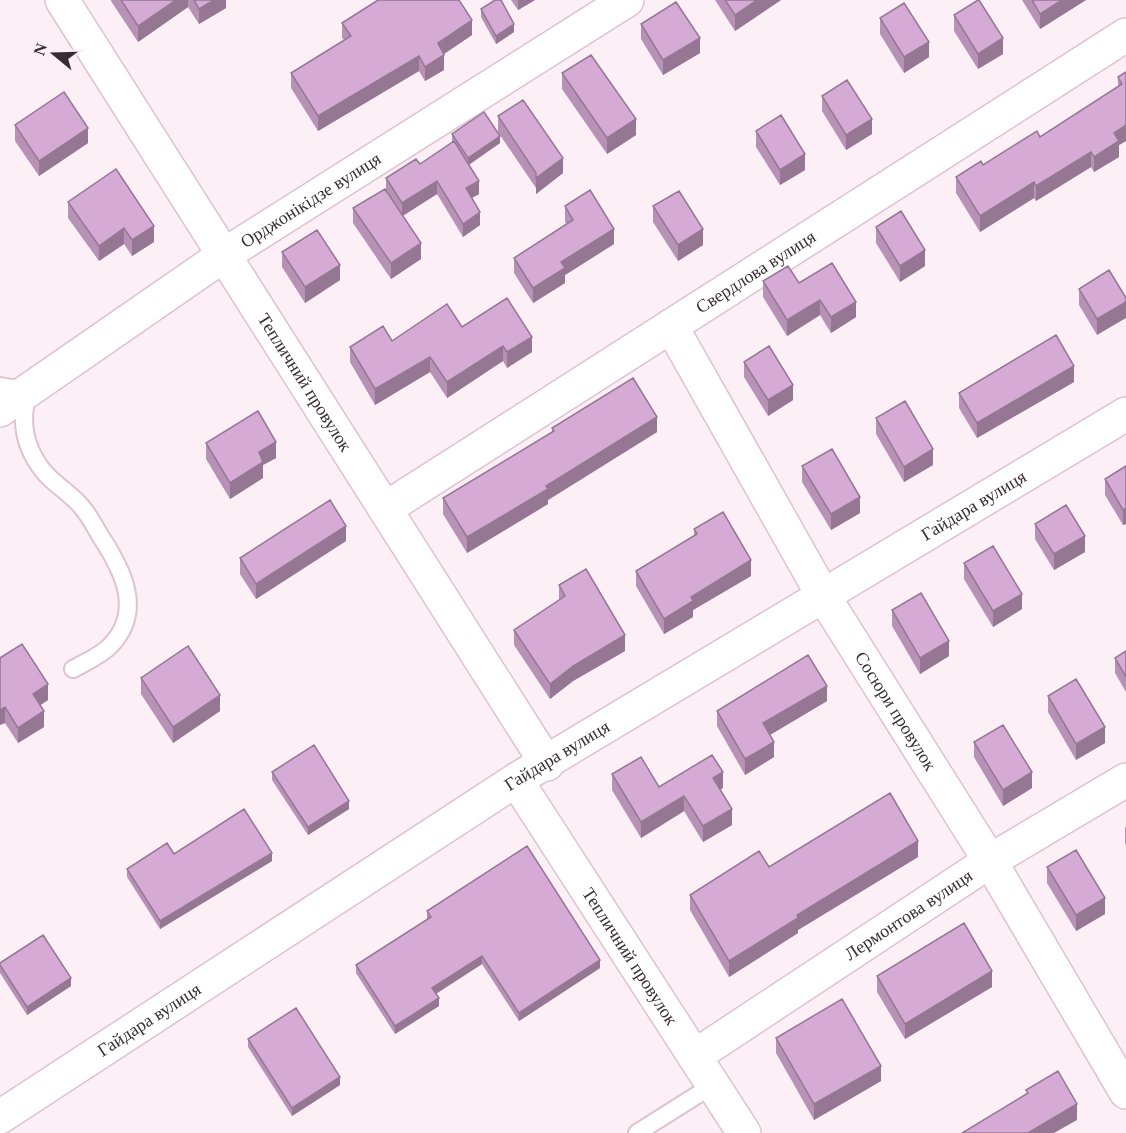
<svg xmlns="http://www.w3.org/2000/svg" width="1126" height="1133" font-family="Georgia,serif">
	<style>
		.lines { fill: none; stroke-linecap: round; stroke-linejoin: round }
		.lane-casing { stroke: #dfc1d0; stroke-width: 20 }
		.street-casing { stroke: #dfc1d0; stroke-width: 36 }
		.lane { stroke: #fff; stroke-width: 16 }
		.street { stroke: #fff; stroke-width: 33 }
		.wall { fill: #b792b6 }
		.shaded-wall { fill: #957794 }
		.building { fill: #d5aad4; stroke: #957794; stroke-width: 1.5 }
		.labels { text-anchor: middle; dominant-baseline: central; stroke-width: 4.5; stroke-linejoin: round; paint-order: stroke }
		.street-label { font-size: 18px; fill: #382c32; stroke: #fceff6 }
	</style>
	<rect width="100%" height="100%" fill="#fceff6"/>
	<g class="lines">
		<defs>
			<path id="lane" d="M0 386 29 391C19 420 24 447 44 472 55 485 70 493 81 506 89 515 95 527 101 537 122 569 144 610 111 645 101 656 85 662 73 669
				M637 1133 713 1085"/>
			<g id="street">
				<path id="s1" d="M62 0 547 764"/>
				<path id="s2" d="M671 326 824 597 990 861 1126 1092"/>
				<path id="s3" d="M0 410 224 255 627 0"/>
				<path id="s4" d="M385 509 1126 35"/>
				<path id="s5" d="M516 780 744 1133"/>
				<path id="s6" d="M695 1056 990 861 1126 780"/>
				<path id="s7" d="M0 1117 516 780 1126 414"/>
			</g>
		</defs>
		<!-- lane casing -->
		<use href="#lane" class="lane-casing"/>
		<!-- street casing -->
		<use href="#street" class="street-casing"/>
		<!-- lane -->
		<use href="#lane" class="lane"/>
		<!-- street -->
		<use href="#street" class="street"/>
	</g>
	<!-- wall -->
	<path class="wall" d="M111 0H226V8L199 24 188 7 138 42 111 1Z
		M511 0H535L518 10Z
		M715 0H781L735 31Z
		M1022 0H1086L1040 29Z
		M481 9 514 32 496 44 481 17Z
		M954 15 1003 54 978 69 954 31Z
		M880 18 929 57 904 73 880 34Z
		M342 23 472 35 444 54V70L425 81 419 71 318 131 291 88V73L344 40 342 38Z
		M641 24 700 53 663 75 641 39Z
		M1126 72V141L1119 145V157L1094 172 1091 167 1036 201 1034 198 980 232 956 193V177L983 165 1040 137 1118 87V77Z
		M562 73 636 135 607 154 562 89Z
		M822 96 872 134 846 150 822 111Z
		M498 116 563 173 536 194V188L498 132Z
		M15 125 88 143 39 176 15 141Z
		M756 131 805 170 780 185 756 147Z
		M452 134 500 143 469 165 479 194 472 198 480 225 463 237 437 194 403 216 421 259 391 279 353 223V208L386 190V178L420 164 452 142Z
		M68 202 154 242 132 256 124 244 99 261 68 218Z
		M565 206 614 244 565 275V283L533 303 514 273V258L566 224 565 221Z
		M653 206 703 245 678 261 653 222Z
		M876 227 925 266 900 282 876 243Z
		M282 252 340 280 305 303 282 267Z
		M1109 270 1097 335 1079 305V289Z
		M763 281 799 283 856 317 831 333 820 315 787 336 763 297Z
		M462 327 532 352 507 368 503 361 447 398 430 372 375 405 350 362V347L392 341Z
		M744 362 793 400 768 416 744 377Z
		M1074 382 977 438 959 408V393Z
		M876 418 933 465 904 482 876 434Z
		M552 428 657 432 548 500V504L467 553 443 514V498L552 432Z
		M206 443 276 458 263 465V478L230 499 206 459Z
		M802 466 860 513 831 530 802 482Z
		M1126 466V524L1123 525 1105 495V479Z
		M1035 524 1085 552 1054 570 1035 539Z
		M694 529 751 576 693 610V617L664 634 636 586V571L694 536Z
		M346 541 256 599 240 574V558Z
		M964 563 1022 609 993 627 964 579Z
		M559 585 625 651 573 681 550 699 514 645V630L559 600Z
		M892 610 949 656 920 674 892 626Z
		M1126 651V692L1115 673V658Z
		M0 658 48 700 40 705 44 727 18 743 5 723 0 725Z
		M141 678 220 711 173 743 141 694Z
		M1048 696 1105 743 1076 760 1048 712Z
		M827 701 770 735 774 757 745 775 717 726V711Z
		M974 742 1032 788 1003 806 974 757Z
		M272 772 349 809 308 835 272 780Z
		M612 774 659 787 723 788 720 790 732 825 703 842 684 811 641 838 612 790Z
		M1126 827V845L1125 843V828Z
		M174 854 272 861 160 929 127 877V869Z
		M918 857 798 930V933L729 977 690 910V895L769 867Z
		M1047 867 1105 914 1076 931 1047 883Z
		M427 911 600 968 519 1021 482 964 436 994 439 1006 395 1034 356 973V965L427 920Z
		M0 963 71 986 27 1015 0 973Z
		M877 976 992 987 905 1039 877 992Z
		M776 1038 881 1081 814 1120 776 1053Z
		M248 1039 340 1085 292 1116 248 1047Z"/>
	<!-- shaded-wall -->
	<path class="shaded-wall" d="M176 0H188V7L138 42V26Z
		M214 0H226V8L199 24V9Z
		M518 0H535L518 10Z
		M757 0H781L735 31V15Z
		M1062 0H1086L1040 29V14Z
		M472 20V35L438 58V43Z
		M514 24V32L496 44V36Z
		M700 38V53L663 75V60Z
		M1003 38V54L978 69V54Z
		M929 42V57L904 73V57Z
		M444 55V70L425 81V67Z
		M419 56V71L318 131V116Z
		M636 119V135L607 154V138Z
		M872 119V134L846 150V135Z
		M1126 125V141L1119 145V157L1094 172V157L1114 133Z
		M88 128V143L39 176V161Z
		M500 136V143L468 165V158Z
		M1091 152V167L1036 201V186Z
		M805 154V170L780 185V170Z
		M563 158V173L536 194V178Z
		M437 181V194L402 216V203Z
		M479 181V194L466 201V188Z
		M1034 182V198L980 232V216Z
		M480 212V225L463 237V224Z
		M154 226V242L132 256V240Z
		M124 228V244L99 261V246Z
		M614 229V244L565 275V283L533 303V288L561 262Z
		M703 229V245L678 261V245Z
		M421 243V259L391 279V263Z
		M925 250V266L900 282V266Z
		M340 265V280L305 303V287Z
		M820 300V315L787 336V320Z
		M856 302V317L831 333V317Z
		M1126 302V318L1097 335V319Z
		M532 337V352L507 368V352Z
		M503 346V361L447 398V382Z
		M430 357V372L375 405V389Z
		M1074 366V382L977 438V423Z
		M793 385V400L768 416V400Z
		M657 417V432L548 500V504L467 553V537L546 486Z
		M276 442V458L263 465V478L230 499V483L259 452Z
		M933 449V465L904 482V467Z
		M860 497V513L831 530V514Z
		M1126 508V524L1123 525V510Z
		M346 526V541L256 599V584Z
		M1085 536V552L1054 570V554Z
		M751 560V576L693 610V617L664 634V619L691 597Z
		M1022 594V609L993 627V611Z
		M625 635V651L573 681 550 699V684L573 666Z
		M949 641V656L920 674V658Z
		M48 684V700L33 710V694Z
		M827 686V701L763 739V723Z
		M220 695V711L173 743V727Z
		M5 707V723L0 725V710Z
		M44 711V727L18 743V728Z
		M1105 727V743L1076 760V744Z
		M774 742V757L745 775V759Z
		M723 772V788L713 794V778Z
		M1032 772V788L1003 806V790Z
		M684 796V811L641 838V822Z
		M349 801V809L308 835V827Z
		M732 809V825L703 842V826Z
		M918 841V857L798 930V933L729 977V961L797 915Z
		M272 853V861L160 929V921Z
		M1105 898V914L1076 931V915Z
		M482 956V964L432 996V988Z
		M600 960V968L519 1021V1013Z
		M992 971V987L905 1039V1024Z
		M71 978V986L27 1015V1007Z
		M439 998V1006L395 1034V1026Z
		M881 1066V1081L814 1120V1104Z
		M340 1077V1085L292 1116V1108Z
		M1077 1104V1120L1054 1133H1028Z"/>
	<!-- building -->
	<path class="building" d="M121 0H176L138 26Z
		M194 0H214L199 9Z
		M378 0H459L472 20 438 43 444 55 425 67 419 56 318 116 291 73 351 36 342 23Z
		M495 0H501L514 24 496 36 481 9Z
		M725 0H757L735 15Z
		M978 0H979L1003 38 978 54 954 15Z
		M1032 0H1062L1040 14Z
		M676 2 700 38 663 60 641 24Z
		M904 3 929 42 904 57 880 18Z
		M591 55 636 119 607 138 562 73Z
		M1126 72V125L1114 133 1119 141 1094 157 1091 152 1036 186 1034 182 980 216 956 177 981 161 983 165 1037 131 1040 137 1122 84 1118 77Z
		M847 80 872 119 846 135 822 96Z
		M64 92 88 128 39 161 15 125Z
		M523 100 563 158 536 178V173L498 116Z
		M484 112 500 136 468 158 452 134Z
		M781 115 805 154 780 170 756 131Z
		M454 141 479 181 466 188 480 212 463 224 437 181 402 203 386 178 416 159 420 164Z
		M116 169 154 226 132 240 124 228 99 246 68 202Z
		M385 189 421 243 391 263 353 208Z
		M590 190 614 229 561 262 565 268 533 288 514 258 573 220 565 206Z
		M679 191 703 229 678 245 653 206Z
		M901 211 925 250 900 266 876 227Z
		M317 230 340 265 305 287 282 252Z
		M832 263 856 302 831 317 820 300 787 320 763 281 788 266 799 283Z
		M1109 270 1126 298V302L1097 319 1079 289Z
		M507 298 532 337 507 352 503 346 447 382 430 357 375 389 350 347 383 326 392 341 447 304 462 327Z
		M1056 335 1074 366 977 423 959 393Z
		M769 346 793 385 768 400 744 362Z
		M633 378 657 417 546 486 548 489 467 537 443 498 554 431 552 428Z
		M905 401 933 449 904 467 876 418Z
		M258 411 276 442 259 452 263 462 230 483 206 443Z
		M832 449 860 497 831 514 802 466Z
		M1126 466V508L1123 510 1105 479Z
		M330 500 346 526 256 584 240 558Z
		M1066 505 1085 536 1054 554 1035 524Z
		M723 512 751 560 691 597 693 601 664 619 636 571 697 534 694 529Z
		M993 546 1022 594 993 611 964 563Z
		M586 569 625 635 573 666 550 684 514 630 565 596 559 585Z
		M921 593 949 641 920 658 892 610Z
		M22 644 48 684 33 694 44 711 18 728 5 707 0 710V658Z
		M188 646 220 695 173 727 141 678Z
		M1126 651V677L1115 658Z
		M808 655 827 686 763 723 774 742 745 759 717 711Z
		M1076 679 1105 727 1076 744 1048 696Z
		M1003 725 1032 772 1003 790 974 742Z
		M314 745 349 801 308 827 272 772Z
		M712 755 723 772 713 778 732 809 703 826 684 796 641 822 612 774 641 757 659 787Z
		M890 793 918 841 797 915 798 918 729 961 690 895 759 851 769 867Z
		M244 809 272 853 160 921 127 869 167 843 174 854Z
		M527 846 600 960 519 1013 482 956 432 988 439 998 395 1026 356 965 431 917 427 911Z
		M1076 850 1105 898 1076 915 1047 867Z
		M964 923 992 971 905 1024 877 976Z
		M43 935 71 978 27 1007 0 965V963Z
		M842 999 881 1066 814 1104 776 1038Z
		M296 1008 340 1077 292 1108 248 1039Z
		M1058 1071 1077 1104 1028 1133H962L1028 1093 1026 1090Z"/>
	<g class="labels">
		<!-- street labels -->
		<g class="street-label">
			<text stroke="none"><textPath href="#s3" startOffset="375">Орджонікідзе вулиця</textPath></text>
			<text stroke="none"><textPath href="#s4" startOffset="440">Свердлова вулиця</textPath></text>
			<text stroke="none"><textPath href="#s1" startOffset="453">Тепличний провулок</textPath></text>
			<text stroke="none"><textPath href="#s7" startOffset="1150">Гайдара вулиця</textPath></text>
			<text stroke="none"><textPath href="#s2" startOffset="446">Сосюри провулок</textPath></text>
			<text stroke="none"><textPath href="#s7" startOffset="664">Гайдара вулиця</textPath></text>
			<text stroke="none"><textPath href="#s6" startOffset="256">Лермонтова вулиця</textPath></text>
			<text stroke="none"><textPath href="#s5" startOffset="210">Тепличний провулок</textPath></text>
			<text stroke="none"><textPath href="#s7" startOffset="178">Гайдара вулиця</textPath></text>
		</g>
	</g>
	<!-- north arrow -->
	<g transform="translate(54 54) rotate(289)" stroke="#fceff6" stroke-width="4.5" paint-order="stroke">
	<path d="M0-4.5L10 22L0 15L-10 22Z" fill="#382c32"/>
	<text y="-9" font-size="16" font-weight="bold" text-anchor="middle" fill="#382c32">N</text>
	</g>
</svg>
